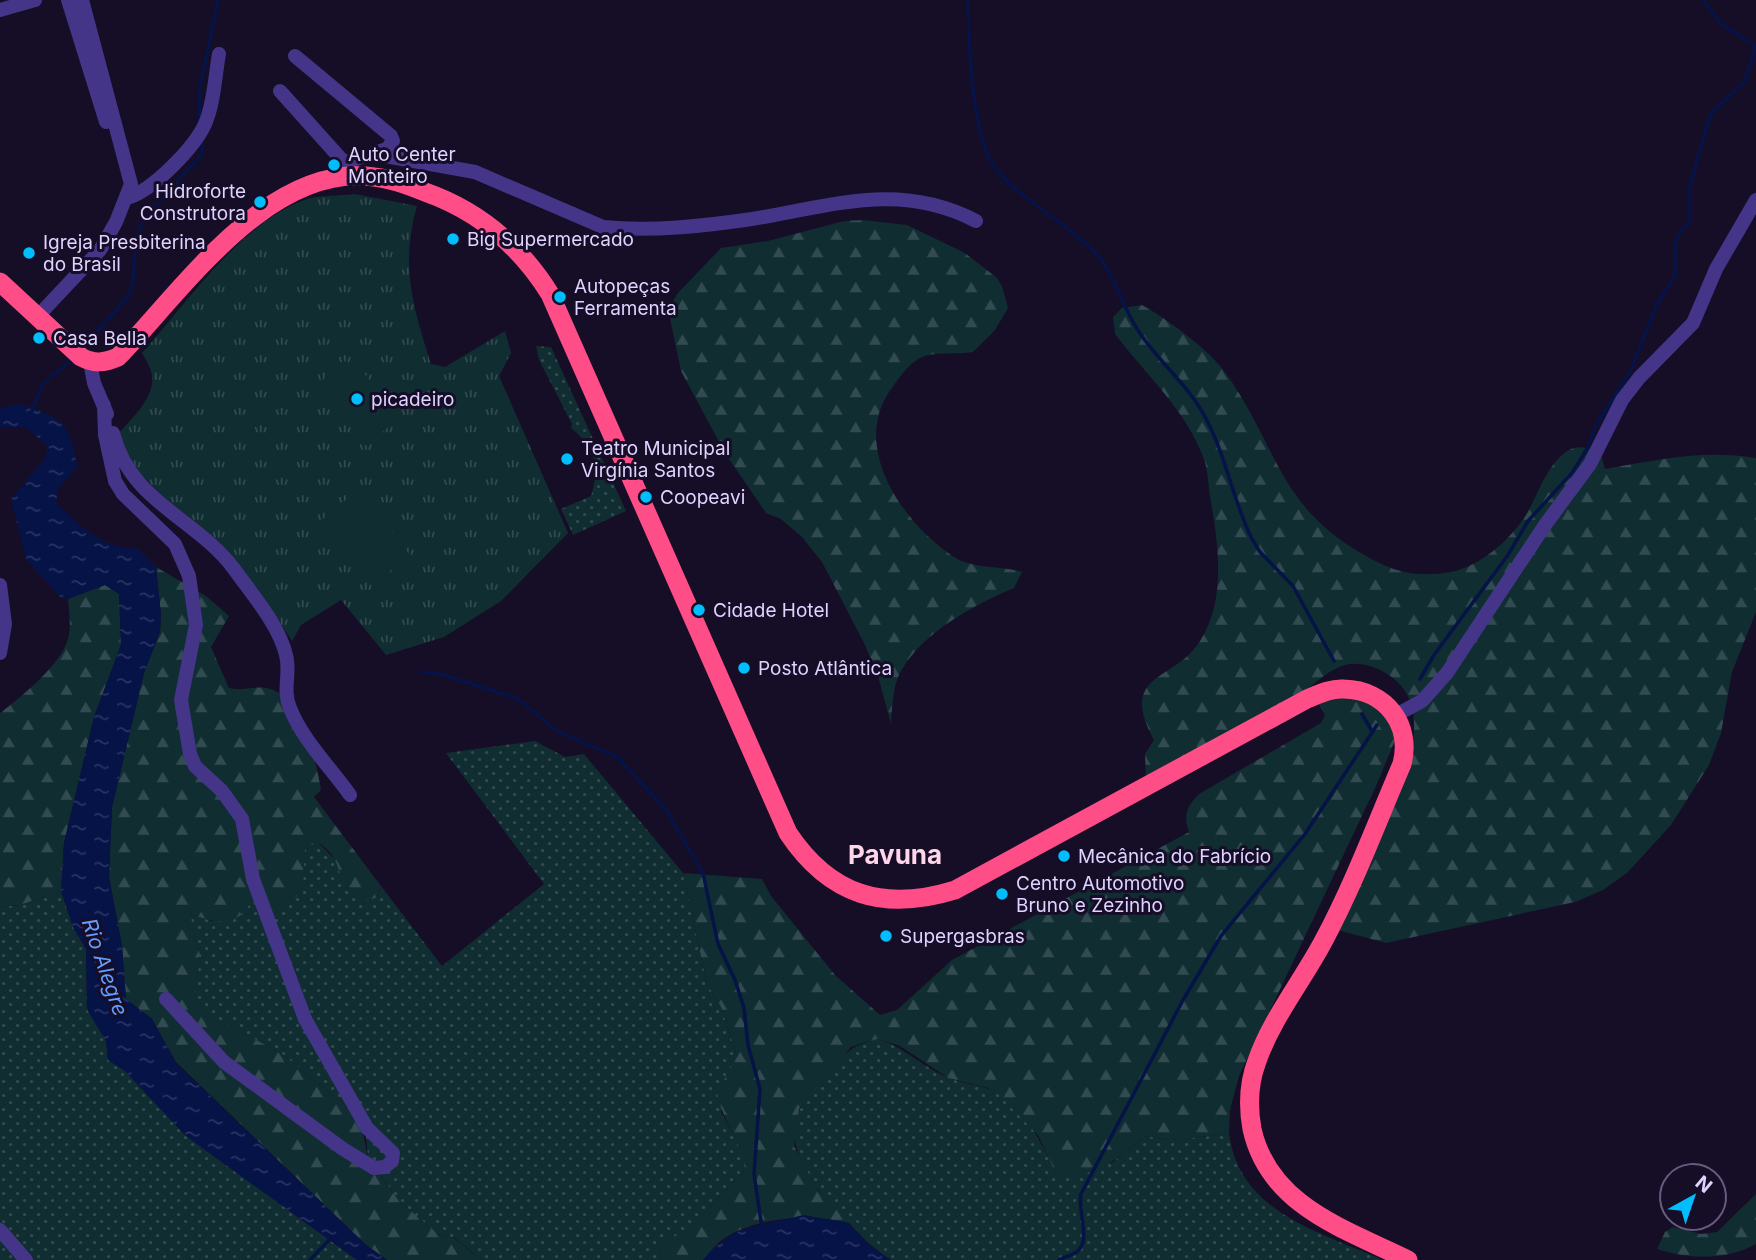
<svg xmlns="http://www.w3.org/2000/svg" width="1756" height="1260" font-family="Inter,sans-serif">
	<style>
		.grass { fill: url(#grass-dots) }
		.forest { fill: url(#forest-firs) }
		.park { fill: url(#park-tufts) }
		.garden { fill: #102d31 }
		.water { fill: url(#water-ripples) }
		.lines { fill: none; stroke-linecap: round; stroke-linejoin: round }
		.stream { stroke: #061347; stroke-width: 3.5 }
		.minor { stroke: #453589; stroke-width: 14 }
		.highway { stroke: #ff4e87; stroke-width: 19 }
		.poi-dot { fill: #00bdfe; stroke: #160d27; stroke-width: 2.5 }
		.labels { text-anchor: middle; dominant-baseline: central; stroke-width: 6; stroke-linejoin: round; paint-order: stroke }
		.poi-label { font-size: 19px; fill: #dfd3ff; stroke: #160d27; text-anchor: start }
		.water-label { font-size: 21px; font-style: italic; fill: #619dff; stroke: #160d27 }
		.district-label { font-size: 26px; font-weight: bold; fill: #ffd5e9; stroke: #160d27 }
	</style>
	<defs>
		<pattern id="grass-dots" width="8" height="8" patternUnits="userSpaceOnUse" patternTransform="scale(1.75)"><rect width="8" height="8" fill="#102d31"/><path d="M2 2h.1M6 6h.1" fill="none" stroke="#324b50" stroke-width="1.8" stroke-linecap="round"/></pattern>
		<pattern id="forest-firs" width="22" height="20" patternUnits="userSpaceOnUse" patternTransform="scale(1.75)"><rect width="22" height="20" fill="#102d31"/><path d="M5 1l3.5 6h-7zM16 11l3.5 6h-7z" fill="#324b50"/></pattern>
		<pattern id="park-tufts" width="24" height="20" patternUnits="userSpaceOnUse" patternTransform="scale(1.75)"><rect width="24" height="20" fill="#102d31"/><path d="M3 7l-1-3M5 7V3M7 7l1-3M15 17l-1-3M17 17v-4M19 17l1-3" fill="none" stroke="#324b50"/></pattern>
		<pattern id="water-ripples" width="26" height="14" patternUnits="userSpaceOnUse" patternTransform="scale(1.75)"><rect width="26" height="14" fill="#061347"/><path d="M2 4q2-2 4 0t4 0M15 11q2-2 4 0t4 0" fill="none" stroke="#2a3463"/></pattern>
	</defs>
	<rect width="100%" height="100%" fill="#160d27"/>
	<!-- grass -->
	<path class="grass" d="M536 346 551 347 626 511 573 535 561 509 591 496C600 467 595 447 571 428L572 424 539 360Z
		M535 741 565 757 584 754 683 873 707 984 721 1007 737 1056 721 1112 743 1152 745 1168 694 1225 659 1250 662 1260H482L455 1238 438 1234 399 1201 368 1157 366 1137 346 1106 282 1054 193 1006 200 955 189 914 212 921 250 904 272 907 305 849 316 840 339 864 347 888 377 897 381 886 442 966 544 884 446 753Z
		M61 891 73 927 86 949 87 1009 106 1041 108 1060 125 1071 186 1136 357 1260H0V907L20 905Z
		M878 1039C906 1048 924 1068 949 1078 961 1083 974 1084 986 1088 1023 1101 1041 1142 1056 1174L1112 1163 1145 1136 1170 1140 1229 1134C1240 1213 1320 1232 1383 1260H891C852 1234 773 1160 800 1109 805 1098 816 1088 824 1079 842 1057 848 1045 878 1039Z"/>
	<!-- forest -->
	<path class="forest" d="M863 220 907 225 965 253 997 278 1002 286 1008 308 995 330 973 352C957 355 935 351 920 358 909 364 901 375 894 385 847 443 902 523 954 557 975 570 1000 565 1022 572L1014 588C974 605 924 631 901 671 893 684 892 709 891 724L878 676 864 643 822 562 802 537 781 519 766 513 725 453 681 371 668 309 678 293 721 248 768 241 844 221Z
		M1142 305C1167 319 1207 348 1224 371 1277 443 1276 504 1361 553 1392 572 1415 578 1451 572 1484 565 1516 535 1531 506 1540 488 1550 461 1569 450 1580 444 1589 449 1600 451L1605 469C1655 460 1705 449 1756 458V612L1732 672 1721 733 1709 765 1671 825 1627 873 1603 890 1575 902 1386 943 1334 929 1413 742C1417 711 1411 686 1382 671 1371 665 1357 662 1345 665 1320 673 1306 694 1284 707 1242 735 1192 756 1146 779L1145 754 1154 740C1117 672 1175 682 1200 641 1227 599 1218 542 1210 496 1208 484 1208 470 1204 459 1186 410 1146 375 1115 334L1113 317 1122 308Z
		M156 567 206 596 229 616 211 647 229 688C242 691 255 686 267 688 303 695 316 761 321 790L314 797 381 886 377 897 368 901C362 897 352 893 348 888 334 872 344 859 316 841L305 849 303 888 286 910 250 904C235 929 214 922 190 914L200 955 194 1006 282 1054 346 1106 362 1128 368 1158 399 1201 438 1234 454 1238 482 1260H387L365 1244 176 1062 152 1019 126 999 122 946 109 877 112 807 144 673 160 632 161 615Z
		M105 585 119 594 121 645 94 717 64 843 61 891 20 905 0 907V713C20 698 59 666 67 642 72 628 69 613 68 599Z
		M1339 693 1371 694 1398 733 1376 786 1239 1076 1230 1110 1229 1134 1170 1140 1145 1136C1114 1161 1098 1179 1056 1174L1038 1135 999 1095 988 1088 948 1078 900 1046 878 1039 865 1042 851 1047 799 1109 794 1146 818 1191 849 1223C810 1214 756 1216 722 1240 715 1245 709 1254 703 1260H662L659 1250 664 1243 694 1225 745 1168C741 1141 722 1120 717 1093L737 1056 721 1007 707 984 683 873 762 879 771 896 835 975 880 1015 897 1010 952 960 1189 832C1183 815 1187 806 1199 794L1321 723 1325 715 1319 704Z
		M1756 1194V1244C1727 1260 1691 1260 1657 1249L1665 1232 1673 1227 1701 1234 1717 1232Z"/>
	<!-- park -->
	<path class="park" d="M355 194 417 206C400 267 413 306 431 364L445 367 505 331 511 353 499 376 568 533 501 601 444 637 386 655 341 600 301 625 292 641C270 608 250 575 222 547 185 509 136 486 118 434 131 420 156 396 152 375 151 368 146 360 142 353 187 303 242 221 307 199 321 195 340 196 355 194Z"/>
	<!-- garden -->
	<path class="garden" d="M344 361 361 370 401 416 366 446 322 394C321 377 329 367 344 361Z
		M358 490 410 555 372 586 319 522Z"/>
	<!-- water -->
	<path class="water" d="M19 404C61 416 71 424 77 467L58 489 56 502C76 523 106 551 137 548L156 567 161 615 160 632 144 673 112 807 109 877 122 946 126 999 152 1019 176 1063 365 1244 387 1260H357L186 1136 125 1071 108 1060 106 1041 87 1009 86 949 73 927 61 891 64 843 94 717 121 645 119 594 105 585 68 599 60 597 26 559 11 499 46 457 47 446 26 427H0V408Z
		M803 1215 849 1223 872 1247 891 1260H703C737 1222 758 1227 803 1215Z"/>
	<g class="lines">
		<!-- stream -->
		<path class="stream" d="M968 0C969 42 971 120 989 157 1005 193 1071 223 1099 257 1115 276 1122 305 1136 327 1155 359 1186 382 1204 415 1226 454 1232 499 1252 539L1260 552 1293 586 1334 661
			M1703 0 1721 24 1756 46
			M199 125 200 88 218 0
			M81 351 129 295 133 283 135 239 145 217 202 154V136
			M32 411 42 385 73 358
			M420 672 441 674 518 699 557 731 617 757 665 808 703 873 718 944 735 980 744 1008 748 1045 760 1089 754 1174 762 1228
			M1420 679 1434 655 1508 555 1528 521 1572 473 1587 449 1597 423 1630 372 1658 302 1675 276V246L1678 236 1690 220V185L1707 126 1712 113 1745 81 1756 45
			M1362 714 1372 731
			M310 1260 330 1239
			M1059 1260C1064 1257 1070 1256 1075 1253 1093 1243 1077 1212 1081 1194L1183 1000 1221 936 1305 834 1377 725"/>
		<!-- minor -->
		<path class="minor" d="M68 0 106 122
			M0 10 35 0
			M295 56 391 136 393 141 387 149 346 162
			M280 91 350 169
			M374 154 475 172 603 227C651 232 704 226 752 219 832 206 900 181 976 221
			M127 198C152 191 194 148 205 124 214 104 215 76 219 54
			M37 317 100 250 116 222 131 184 82 0
			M90 362 94 383 107 414
			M104 405 105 435 115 481 123 494 175 544 189 576 196 625 181 700 190 754 195 766 222 791 242 819 253 879 305 1019 367 1128 393 1153 392 1161 385 1167 374 1168 343 1149 224 1062 166 999
			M113 433C130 502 196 518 234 569 252 594 279 625 286 655 291 673 282 690 290 708 302 739 330 767 350 795
			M0 585 5 624 0 653
			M1396 715 1422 701 1447 673 1545 525 1590 464 1622 400 1639 378 1693 323 1716 269 1756 200
			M0 1230 26 1260"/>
		<!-- highway -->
		<path class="highway" d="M0 282 81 357C94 364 104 363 118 357 182 291 269 162 374 177 392 179 408 185 425 192 479 211 520 246 550 294L788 833C830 896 884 912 955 890L1307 699C1319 694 1331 688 1344 689 1386 690 1412 725 1402 764 1377 822 1354 884 1324 940 1303 980 1272 1018 1257 1061 1249 1082 1248 1107 1252 1129 1269 1206 1345 1229 1408 1260"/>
	</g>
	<!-- markers -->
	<g class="poi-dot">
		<circle cx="334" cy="165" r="7"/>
		<circle cx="260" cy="202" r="7"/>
		<circle cx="453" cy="239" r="7"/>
		<circle cx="29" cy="253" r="7"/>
		<circle cx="560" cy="297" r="7"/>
		<circle cx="39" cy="338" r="7"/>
		<circle cx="357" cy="399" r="7"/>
		<circle cx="567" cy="459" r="7"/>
		<circle cx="646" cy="497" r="7"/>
		<circle cx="699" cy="610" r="7"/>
		<circle cx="744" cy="668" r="7"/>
		<circle cx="1064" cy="856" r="7"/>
		<circle cx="1002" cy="894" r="7"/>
		<circle cx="886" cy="936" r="7"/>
	</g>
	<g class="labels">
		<!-- poi labels -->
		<g class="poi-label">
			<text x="348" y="154">Auto Center<tspan x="348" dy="22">Monteiro</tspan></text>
			<text x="246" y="191" text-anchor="end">Hidroforte<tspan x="246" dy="22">Construtora</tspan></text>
			<text x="467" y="239">Big Supermercado</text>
			<text x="43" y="242">Igreja Presbiterina<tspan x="43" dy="22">do Brasil</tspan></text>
			<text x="574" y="286">Autopeças<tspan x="574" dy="22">Ferramenta</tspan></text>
			<text x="53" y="338">Casa Bella</text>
			<text x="371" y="399">picadeiro</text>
			<text x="581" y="448">Teatro Municipal<tspan x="581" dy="22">Virgínia Santos</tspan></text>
			<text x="660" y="497">Coopeavi</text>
			<text x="713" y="610">Cidade Hotel</text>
			<text x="758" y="668">Posto Atlântica</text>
			<text x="1078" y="856">Mecânica do Fabrício</text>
			<text x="1016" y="883">Centro Automotivo<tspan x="1016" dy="22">Bruno e Zezinho</tspan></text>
			<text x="900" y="936">Supergasbras</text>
		</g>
		<!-- water labels -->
		<g class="water-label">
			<text transform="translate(105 967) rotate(71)">Rio Alegre</text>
		</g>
		<!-- district labels -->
		<g class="district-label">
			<text x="895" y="854">Pavuna</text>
		</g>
	</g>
	<!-- north arrow -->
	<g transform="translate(1693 1197) rotate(40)"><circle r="33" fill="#160d27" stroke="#665c7d" stroke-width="2"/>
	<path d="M0-5L12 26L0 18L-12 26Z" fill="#00bdfe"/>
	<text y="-10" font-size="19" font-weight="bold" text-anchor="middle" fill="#dfd3ff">N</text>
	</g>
</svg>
